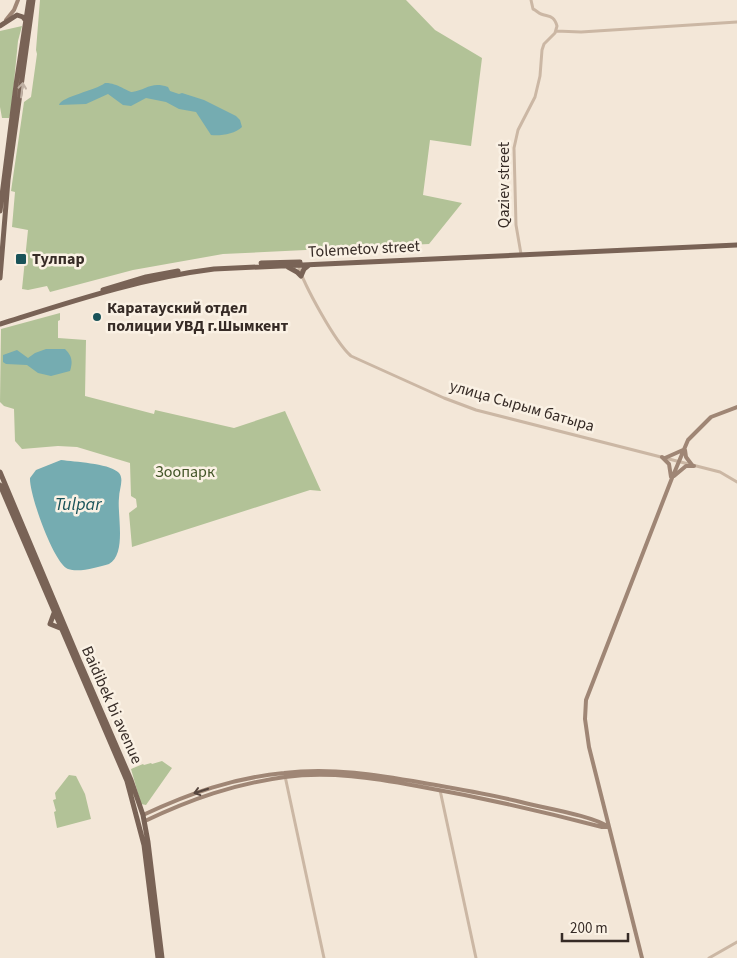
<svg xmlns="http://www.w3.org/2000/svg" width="737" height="958" font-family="'Source Sans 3',sans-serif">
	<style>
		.green { fill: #b2c297 }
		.water { fill: #75acb1 }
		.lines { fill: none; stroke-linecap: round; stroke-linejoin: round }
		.tertiary { stroke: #cbb7a4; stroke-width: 3 }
		.secondary { stroke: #9f8675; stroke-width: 4 }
		.primary { stroke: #796356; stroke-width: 5 }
		.oneway { stroke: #c0b1a4 }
		.oneway2 { stroke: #56463e }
		.poi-dot { fill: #195359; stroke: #faf1e4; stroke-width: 2 }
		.labels { text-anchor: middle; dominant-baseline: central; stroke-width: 5; stroke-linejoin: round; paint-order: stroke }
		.street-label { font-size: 16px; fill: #362b26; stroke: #faf1e4 }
		.poi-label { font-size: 16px; font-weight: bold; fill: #362b26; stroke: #faf1e4; text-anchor: start }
		.park-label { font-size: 16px; fill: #435528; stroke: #faf1e4 }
		.water-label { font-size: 18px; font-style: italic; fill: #195359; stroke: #faf1e4 }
	</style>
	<rect width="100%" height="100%" fill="#f3e7d8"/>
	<!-- green -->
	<path class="green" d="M40 0H406L435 30 482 58 471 146 430 140 423 195 462 203 429 244 223 254 133 270 50 292 47 286 28 290 22 289 28 230 12 227 15 192 11 191 24 102 31 97 37 54 36 50Z
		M22 26 18 41 11 113 9 118H2L0 107V31Z
		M60 313V320L58 321V338L86 340 85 396 154 414 155 410 234 428 285 411 321 491 310 490 132 547 129 513 137 507 136 499 131 496 130 463 77 447 58 446 22 449 15 441 14 409 4 406 0 402 1 329Z
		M162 761 172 768 146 805 141 804 131 769 143 764 144 765 151 763 152 764Z
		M69 775 76 776 85 794 91 819 57 828 54 812 56 811 53 800 56 799 55 793Z"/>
	<!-- water -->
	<path class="water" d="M105 83C115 82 129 92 132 92 146 90 151 81 168 87L170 91 179 94 182 93 204 100 236 116 240 120 242 127C235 134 221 136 211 135L196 112 179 109 166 102 146 98 131 106 123 105 108 94 86 104 59 105C62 96 95 91 105 83Z
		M46 349H65C72 356 73 361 70 371L51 376 38 373 27 365 6 364 3 362V355L17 350 28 358 35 353Z
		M61 460C75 462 107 463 118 472 125 478 119 489 119 498 117 514 127 554 109 564 98 567 79 573 68 569 54 564 29 494 30 478L36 470Z"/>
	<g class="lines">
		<!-- tertiary -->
		<path class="tertiary" d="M556 31 581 32 737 22
			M521 254 516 225 514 148 518 130 535 97 540 76 542 50 544 44 555 33 557 26C554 15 549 17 541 14 538 13 536 10 533 9L531 0
			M298 265C304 285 335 342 351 356L444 398 476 410 720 472 737 482
			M285 776 324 958
			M440 790 476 958
			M709 958 737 942"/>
		<!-- secondary -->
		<path class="secondary" d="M6 20 14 10 18 0
			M685 450 686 457 692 465
			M662 457 669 464 671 477
			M665 458 683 450
			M674 476 686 466H694
			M143 815C190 793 233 778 284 773 331 767 378 775 424 783 457 789 489 794 521 802 543 808 591 815 609 827
			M145 821C191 799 234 784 285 777 329 771 374 778 417 786 479 797 541 811 602 827H609
			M642 958 589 747 585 719 586 700 672 478 688 440 711 417 737 407"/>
		<!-- primary -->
		<path class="primary" d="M0 26 17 15 23 17 26 21
			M0 211 16 85 29 0
			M261 263 300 262
			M288 267 297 272 301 276 304 269 309 265
			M0 278 8 180 33 0
			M103 290 146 277 178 271
			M0 324C70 302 141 278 214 269L737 245
			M0 472 79 660 131 780 143 815 148 842 162 958
			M0 485 127 781 144 845 158 958
			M54 613 50 624 60 628"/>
	</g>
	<!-- one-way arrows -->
	<defs><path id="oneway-shaft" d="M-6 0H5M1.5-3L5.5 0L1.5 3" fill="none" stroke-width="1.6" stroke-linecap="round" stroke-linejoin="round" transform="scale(1.25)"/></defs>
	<use class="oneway" href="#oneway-shaft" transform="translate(22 90) rotate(-83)"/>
	<use class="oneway2" href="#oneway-shaft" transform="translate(201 791) rotate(162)"/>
	<!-- markers -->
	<g class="poi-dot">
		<rect x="15" y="253" width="12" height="12" rx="2.5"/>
		<circle cx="97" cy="317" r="5"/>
	</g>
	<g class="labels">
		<!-- street labels -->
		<g class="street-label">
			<text transform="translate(504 185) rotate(-90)">Qaziev street</text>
			<text transform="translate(364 249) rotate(-3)">Tolemetov street</text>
			<text transform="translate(522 406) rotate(16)">улица Сырым батыра</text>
			<text transform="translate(112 705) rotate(66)">Baidibek bi avenue</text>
		</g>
		<!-- poi labels -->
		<g class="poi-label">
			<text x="32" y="259">Тулпар</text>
			<text x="107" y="308">Каратауский отдел<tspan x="107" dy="18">полиции УВД г.Шымкент</tspan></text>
		</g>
		<!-- park labels -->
		<g class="park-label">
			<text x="185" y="472">Зоопарк</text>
		</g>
		<!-- water labels -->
		<g class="water-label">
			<text x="78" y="504">Tulpar</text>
		</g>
	</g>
	<!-- scale -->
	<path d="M562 933v8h66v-8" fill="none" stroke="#362b26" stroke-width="2.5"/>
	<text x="570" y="933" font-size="15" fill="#362b26" stroke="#faf1e4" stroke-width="4" paint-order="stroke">200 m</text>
</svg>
